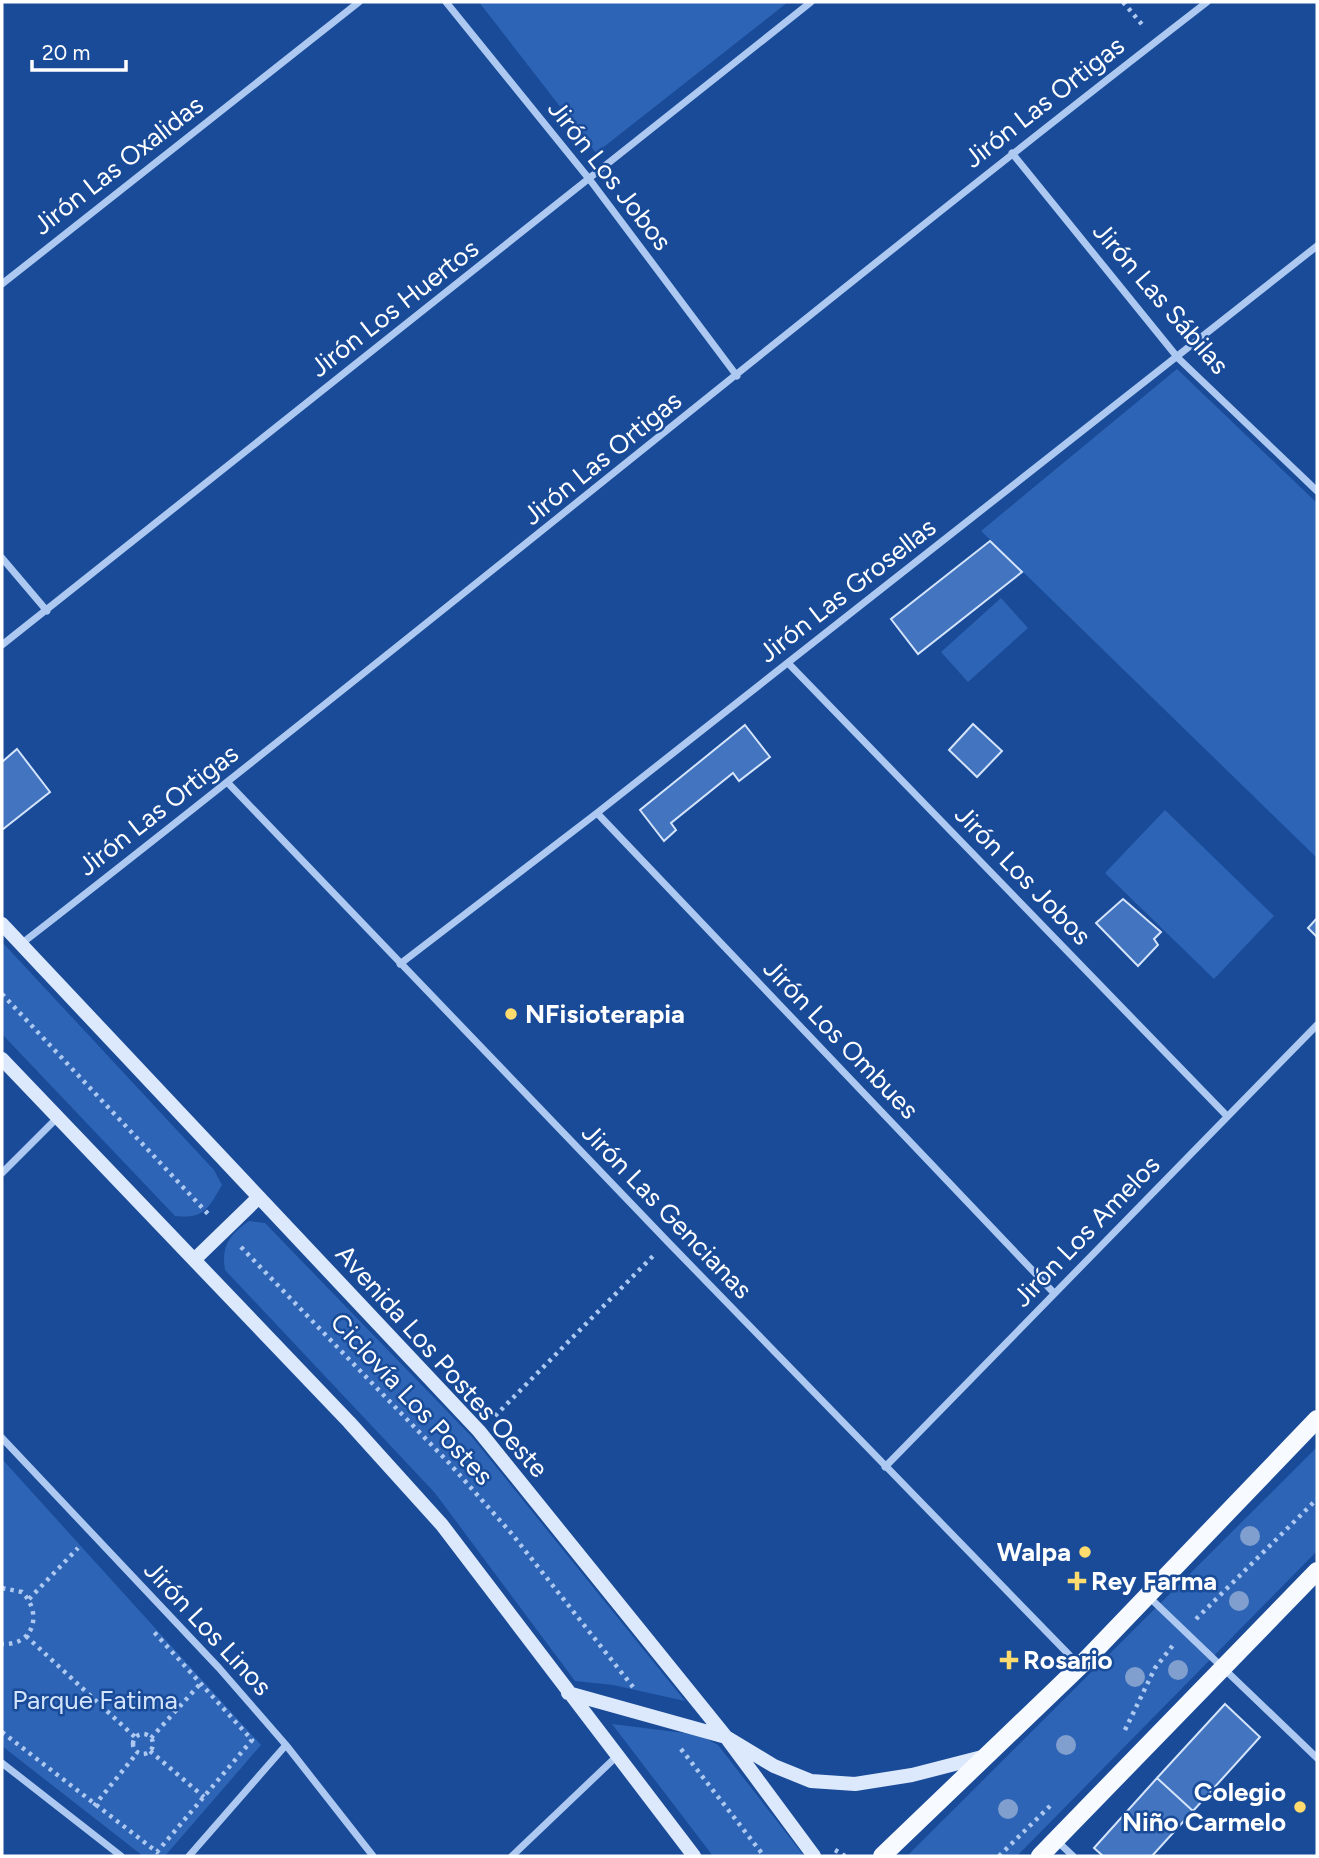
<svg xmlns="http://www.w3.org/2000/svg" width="1319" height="1858" font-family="Figtree,sans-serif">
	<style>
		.green { fill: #2d64b5 }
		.building { fill: #4274bf; stroke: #d4e4fb; stroke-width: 2 }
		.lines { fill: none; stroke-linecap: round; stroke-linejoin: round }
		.path { stroke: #adc9f1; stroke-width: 4.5; stroke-dasharray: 3.5 5; stroke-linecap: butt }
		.minor { stroke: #adc9f1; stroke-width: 7 }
		.secondary { stroke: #dce8fb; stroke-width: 14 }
		.primary { stroke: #f7faff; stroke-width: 18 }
		.tree { fill: #809fce }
		.poi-dot { fill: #ffdc6d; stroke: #194b98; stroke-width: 2.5 }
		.labels { text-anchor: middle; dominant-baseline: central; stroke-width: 5; stroke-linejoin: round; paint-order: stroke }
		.street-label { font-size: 26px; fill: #fff; stroke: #194b98 }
		.poi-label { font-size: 26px; font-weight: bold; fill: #fff; stroke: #194b98; text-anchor: start }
		.park-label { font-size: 26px; fill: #d4e4fb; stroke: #194b98 }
	</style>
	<rect width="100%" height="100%" fill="#194b98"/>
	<!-- green -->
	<path class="green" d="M479 2H788L596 153Z
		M1177 369 1317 503V858L981 531Z
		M1001 598 1028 628 968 682 941 652Z
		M1165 810 1274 916 1214 979 1105 873Z
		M2 942 214 1170 222 1185C208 1209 204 1219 175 1216L2 1034Z
		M249 1221 265 1223 472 1437 685 1701 613 1685 575 1681 435 1493 225 1270C221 1246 229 1235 249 1221Z
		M1317 1447V1551L1017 1856H907Z
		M2 1459 261 1745 165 1856H143L2 1746Z
		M612 1724 700 1735 718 1745 804 1856H713Z"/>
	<!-- building -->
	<path class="building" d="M990 541 1022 572 918 654 891 619Z
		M973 724 1002 751 977 777 949 750Z
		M745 725 770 757 739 781 733 773 671 823 676 830 664 841 640 810Z
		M17 749 50 792 2 830V762Z
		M1123 899 1161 932 1154 939 1158 945 1138 966 1096 923Z
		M1317 918V937L1308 928Z
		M1225 1704 1260 1737 1193 1811 1157 1778Z
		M1157 1778 1193 1811 1152 1856H1103L1094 1848Z"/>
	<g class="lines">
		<!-- path -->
		<path class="path" d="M1123 2 1145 28
			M2 994 210 1216
			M241 1247 449 1463 512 1534 633 1687
			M495 1416 656 1253
			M2 1588 22 1592C43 1613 34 1646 2 1644
			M29 1599 78 1548
			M1196 1619 1317 1499
			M26 1636 136 1738
			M1125 1730 1155 1668 1174 1644
			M2 1732 157 1852 252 1740 154 1632
			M133 1744a10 10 0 1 1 20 0a10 10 0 1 1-20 0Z
			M151 1738 201 1683
			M681 1749 764 1856
			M150 1751 204 1797
			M94 1806 137 1753
			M835 1850 845 1856
			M999 1856 1050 1806"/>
		<!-- minor -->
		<path class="minor" d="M446 2 590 180 737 376
			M1012 153 1178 358 1317 491
			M2 284 359 2
			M2 558 47 611
			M2 645 811 2
			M788 663 1227 1116
			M228 783 668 1242 1079 1665
			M597 813 1054 1293
			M21 944C420 634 808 311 1207 2
			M400 964 597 813 1317 246
			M2 1173 57 1118
			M2 1438 219 1668 286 1745 373 1856
			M885 1467 1317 1025
			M1149 1597 1317 1758
			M2 1763 121 1856
			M1056 1840 1073 1856
			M189 1856 286 1745
			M512 1856 616 1757"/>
		<!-- secondary -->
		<path class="secondary" d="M2 924 479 1431 726 1737 814 1856
			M2 1059 349 1422 442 1525 694 1856
			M194 1260 259 1197
			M568 1693 726 1737 774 1766 811 1781 855 1784 912 1775 986 1756"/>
		<!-- primary -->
		<path class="primary" d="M882 1856 1080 1666 1317 1419
			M1040 1856 1317 1571"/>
	</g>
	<!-- trees -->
	<g class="tree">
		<circle cx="1250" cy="1536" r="10"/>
		<circle cx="1239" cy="1601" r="10"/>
		<circle cx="1178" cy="1670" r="10"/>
		<circle cx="1135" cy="1677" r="10"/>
		<circle cx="1066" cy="1745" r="10"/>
		<circle cx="1008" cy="1809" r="10"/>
	</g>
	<!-- markers -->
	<g class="poi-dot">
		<circle cx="511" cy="1014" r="7"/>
		<circle cx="1085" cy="1552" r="7"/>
		<path d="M1073.5 1570.5h7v7h7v7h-7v7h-7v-7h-7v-7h7z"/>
		<path d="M1005.5 1649.5h7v7h7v7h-7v7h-7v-7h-7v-7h7z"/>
		<circle cx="1300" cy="1807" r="7"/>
	</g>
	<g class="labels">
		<!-- street labels -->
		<g class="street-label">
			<text transform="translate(1044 102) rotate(-38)">Jirón Las Ortigas</text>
			<text transform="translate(118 165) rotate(-38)">Jirón Las Oxalidas</text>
			<text transform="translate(610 175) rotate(52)">Jirón Los Jobos</text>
			<text transform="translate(1161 298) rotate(49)">Jirón Las Sábilas</text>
			<text transform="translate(394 308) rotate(-38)">Jirón Los Huertos</text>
			<text transform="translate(602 458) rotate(-39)">Jirón Las Ortigas</text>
			<text transform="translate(847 590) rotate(-38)">Jirón Las Grosellas</text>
			<text transform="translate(158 810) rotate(-38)">Jirón Las Ortigas</text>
			<text transform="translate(1023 875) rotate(46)">Jirón Los Jobos</text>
			<text transform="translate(841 1039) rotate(46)">Jirón Los Ombues</text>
			<text transform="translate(667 1211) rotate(46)">Jirón Las Gencianas</text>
			<text transform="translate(1086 1231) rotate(-46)">Jirón Los Amelos</text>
			<text transform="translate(442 1361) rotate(48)">Avenida Los Postes Oeste</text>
			<text transform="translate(412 1399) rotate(47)">Ciclovía Los Postes</text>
			<text transform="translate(208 1628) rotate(47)">Jirón Los Linos</text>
		</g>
		<!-- poi labels -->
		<g class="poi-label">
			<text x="525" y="1014">NFisioterapia</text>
			<text x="1071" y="1552" text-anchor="end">Walpa</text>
			<text x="1091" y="1581">Rey Farma</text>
			<text x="1023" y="1660">Rosario</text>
			<text x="1286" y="1792" text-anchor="end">Colegio<tspan x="1286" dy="30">Niño Carmelo</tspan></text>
		</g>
		<!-- park labels -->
		<g class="park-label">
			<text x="95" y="1700">Parque Fatima</text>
		</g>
	</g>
	<!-- border -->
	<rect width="1319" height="1858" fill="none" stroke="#ffffff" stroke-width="7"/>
	<!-- scale -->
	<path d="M32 60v10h94v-10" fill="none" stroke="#ffffff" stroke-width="3.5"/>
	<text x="42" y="60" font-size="21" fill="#ffffff" stroke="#194b98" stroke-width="5" paint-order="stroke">20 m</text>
</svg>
